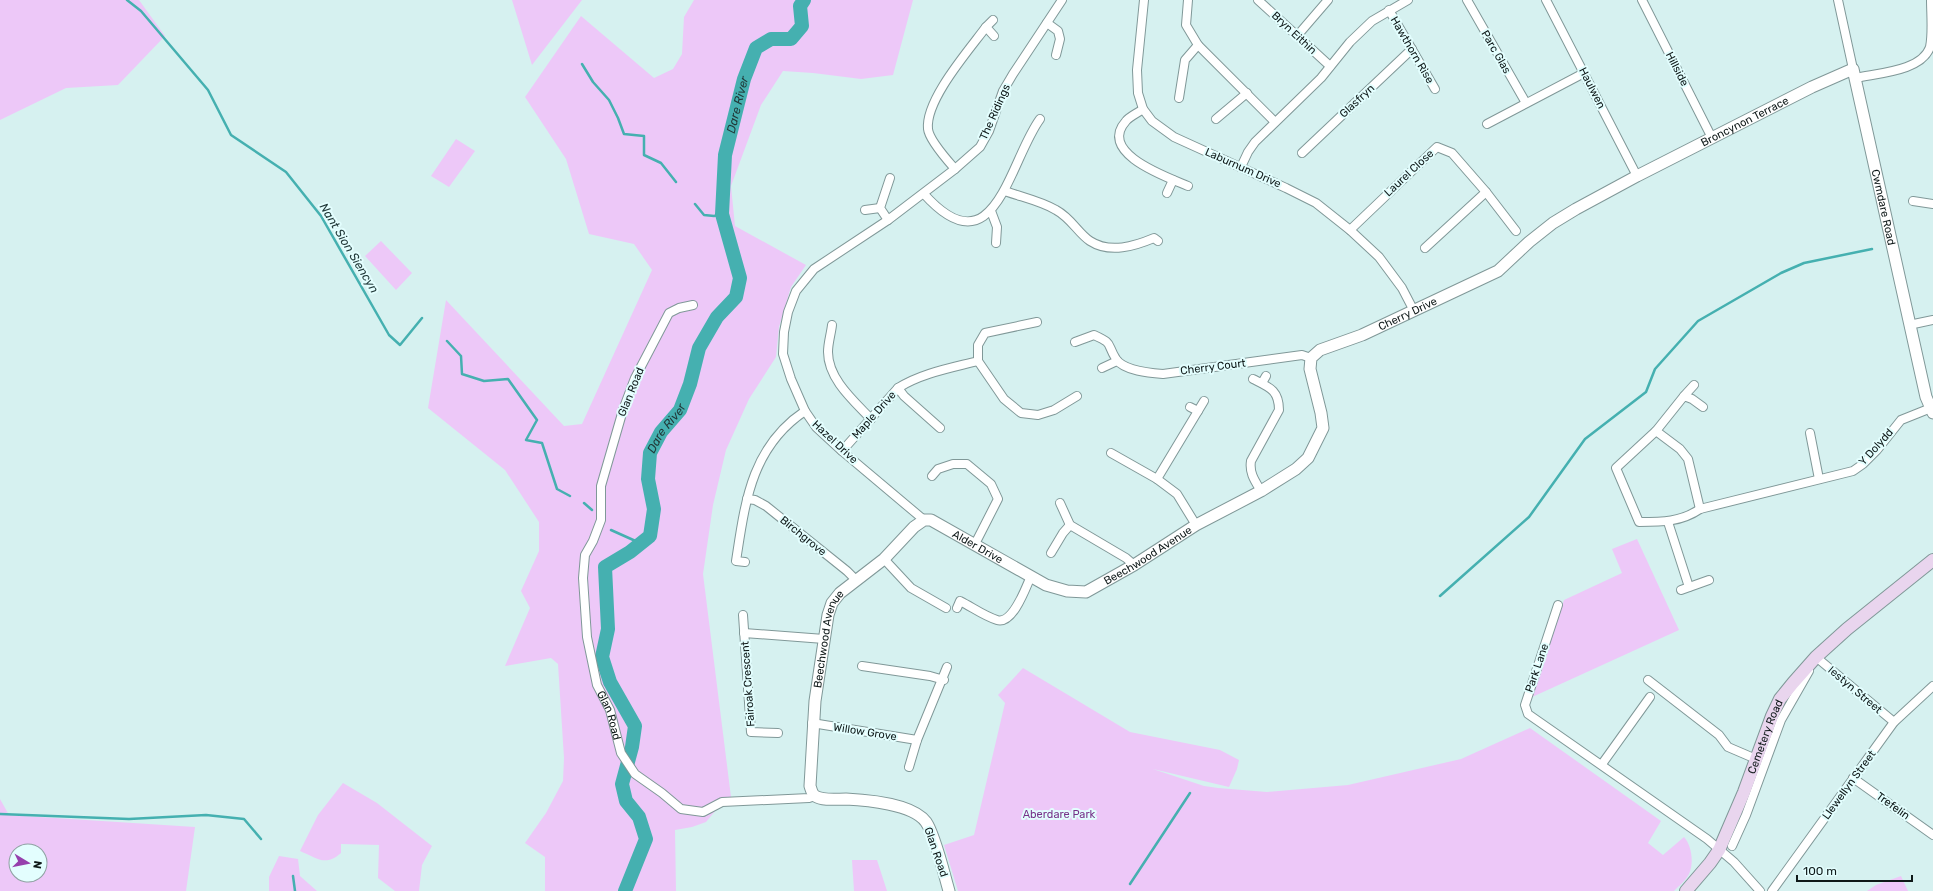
<svg xmlns="http://www.w3.org/2000/svg" width="1933" height="891" font-family="Rubik,sans-serif">
	<style>
		.green { fill: #edc8f8; fill-rule: evenodd }
		.lines { fill: none; stroke-linecap: round; stroke-linejoin: round }
		.stream { stroke: #45b0b0; stroke-width: 2.5 }
		.river { stroke: #45b0b0; stroke-width: 14 }
		.minor-casing { stroke: #809898; stroke-width: 10 }
		.tertiary-casing { stroke: #809898; stroke-width: 13 }
		.secondary-casing { stroke: #809898; stroke-width: 14 }
		.minor { stroke: #fff; stroke-width: 8 }
		.tertiary { stroke: #fff; stroke-width: 11 }
		.secondary { stroke: #e9d5ee; stroke-width: 12 }
		.labels { text-anchor: middle; dominant-baseline: central; stroke-width: 4; stroke-linejoin: round; paint-order: stroke }
		.street-label { font-size: 11px; fill: #0e1818; stroke: #e3fefe }
		.park-label { font-size: 11px; fill: #773189; stroke: #e3fefe }
		.water-label { font-size: 12px; font-style: italic; fill: #213939; stroke: #e3fefe }
	</style>
	<rect width="100%" height="100%" fill="#d6f1f0"/>
	<!-- green -->
	<path class="green" d="M0 0H139L165 36 118 85 66 88 0 120Z
		M512 0H582L532 65Z
		M694 0H913L893 75 861 79 813 73 783 71 761 105 731 186 735 226 806 265 791 287 779 327 776 357 749 399 726 450 713 505 703 574 731 797 716 810 706 822 692 827 675 830 676 891H545V857L525 843 546 813 563 781 564 758 558 664 551 658 505 666 530 608 521 591 539 551V522L505 470 428 408 446 300 564 426 582 424 652 270 634 244 589 234 566 159 525 97 581 16 654 78 673 69 682 54 684 17Z
		M456 139 475 151 449 187 431 176Z
		M381 241 412 273 396 290 365 256Z
		M1637 539 1679 630 1530 698 1564 600 1622 573 1612 549Z
		M1023 668 1130 732 1220 750 1239 760 1237 769 1229 787 1153 769 1204 786 1218 788 1267 792 1348 785 1461 759 1530 728 1661 821 1648 843 1663 855 1684 837C1692 846 1694 863 1689 874 1686 880 1679 886 1674 891H958L944 845 974 835 1005 703 998 695Z
		M343 783 377 803 432 846 422 865 419 891H395L378 878 379 845 341 844V853C325 867 317 858 300 851L318 815Z
		M0 799 9 815 195 827 186 891H0ZM16 851H40V875H16Z
		M279 856 298 859 300 876 317 891H269V877Z
		M852 860H877L887 891H854Z
		M1901 876 1908 891H1867L1876 885Z"/>
	<g class="lines">
		<!-- stream -->
		<path class="stream" d="M127 0 141 11 208 90 231 135 286 172 321 216 389 335 400 345 422 318
			M582 64 593 82 609 100 618 118 624 134 644 136V155L661 163 676 182
			M695 204 704 215 714 216 722 214
			M447 341 461 356 462 374 484 381 508 379 537 420 526 440 542 443 557 489 570 496
			M584 503 592 510
			M611 530 640 543
			M1440 596 1529 517 1585 439 1646 392 1655 369 1698 321 1781 273 1804 263 1872 249
			M0 814 129 819 206 815 244 819 261 839
			M293 876 295 891
			M1130 884 1190 793"/>
		<!-- river -->
		<path class="river" id="s1" d="M625 891 646 839 639 817 626 801 622 784 632 747 635 726 610 682 602 657 608 629 605 567 630 552 650 536 654 509 648 479 650 453 661 432 680 410 690 384 699 348 717 317 736 297 740 278 722 214 725 155 744 79 756 48 771 39H791L802 26 800 6 804 0"/>
		<defs>
			<g id="minor">
				<path d="M1144 0 1137 70 1138 93 1143 109 1152 121 1174 137 1286 188 1316 203 1350 230 1379 257 1402 288 1414 311"/>
				<path d="M1188 0 1186 25 1198 45 1275 122"/>
				<path d="M1258 0 1330 66"/>
				<path d="M1467 0 1526 103"/>
				<path d="M1546 0 1637 176"/>
				<path d="M1642 0 1712 138"/>
				<path d="M1838 0 1853 69"/>
				<path d="M1389 10 1435 89"/>
				<path d="M1047 23 1058 31 1060 39 1056 55"/>
				<path d="M986 27 994 36"/>
				<path d="M1297 36 1328 0"/>
				<path d="M1856 78C1878 73 1922 71 1930 47 1933 33 1931 14 1931 0"/>
				<path d="M1179 98 1185 60 1198 45"/>
				<path d="M1143 109C1138 113 1130 116 1126 121 1097 153 1167 177 1188 186"/>
				<path d="M1216 119 1247 93"/>
				<path d="M1487 124 1584 73"/>
				<path d="M1302 153 1412 49"/>
				<path d="M1241 167 1248 152 1255 142 1321 78 1350 42 1372 21 1408 0"/>
				<path d="M955 169C948 161 929 140 928 129 925 100 969 50 986 27L993 20"/>
				<path d="M1005 191C1021 197 1041 201 1056 210 1071 218 1078 233 1090 241 1110 254 1135 246 1154 238L1158 241"/>
				<path d="M1167 193 1173 180"/>
				<path d="M924 194C995 273 1009 161 1040 119"/>
				<path d="M1913 201 1933 204"/>
				<path d="M865 210 880 208"/>
				<path d="M991 211 997 227 996 243"/>
				<path d="M888 220 880 208 890 178"/>
				<path d="M1350 230 1437 147 1452 153 1486 192 1516 231"/>
				<path d="M1425 248 1486 192"/>
				<path id="s2" d="M693 305 679 308 669 313 635 378 623 410 601 486V520L593 541 585 555 583 578 587 637 597 685 610 710 621 753 635 774 662 793 681 809 703 812 722 802 809 798 815 796"/>
				<path d="M1037 322 985 333 978 345V361L1004 399 1021 413 1038 415 1054 410 1077 396"/>
				<path d="M832 325C831 334 828 343 828 352 828 379 854 401 871 419"/>
				<path d="M1909 325 1933 320"/>
				<path d="M1075 342 1094 335C1114 344 1106 343 1116 359 1124 371 1150 373 1163 374L1302 355 1311 358"/>
				<path d="M1102 368 1117 361"/>
				<path d="M1253 379C1269 387 1279 390 1279 410L1251 461C1249 473 1255 481 1261 491"/>
				<path d="M1262 383 1266 376"/>
				<path d="M898 388 904 396 940 428"/>
				<path d="M1684 396 1694 385"/>
				<path d="M1190 407 1198 411"/>
				<path d="M1703 407 1692 399 1684 396 1656 431 1616 468 1639 522C1662 522 1681 522 1700 509L1853 471 1863 464 1877 450 1901 420 1931 408"/>
				<path d="M1656 431 1680 449 1688 459 1700 509"/>
				<path d="M1810 433 1819 479"/>
				<path d="M842 451 898 388C922 373 951 368 978 361"/>
				<path d="M1111 453 1157 479 1177 494 1196 525"/>
				<path d="M932 476 938 469 953 464H967L991 484 998 499 975 544"/>
				<path d="M1157 479 1204 401"/>
				<path d="M747 499 755 500 766 506 847 571 856 580"/>
				<path d="M1060 503 1070 525 1126 558 1134 565"/>
				<path d="M924 520 842 451 816 427 805 411 791 379 783 354 784 332 788 312 796 291 814 269 888 220 955 169 980 147 989 131 1003 91 1013 74 1062 0"/>
				<path d="M1668 522 1689 587"/>
				<path d="M1051 553 1063 533 1070 525"/>
				<path d="M884 559 911 588 946 608"/>
				<path d="M745 562 736 561C745 503 751 447 805 411"/>
				<path d="M1681 590 1709 580"/>
				<path d="M1558 605 1525 705 1528 714 1707 839 1734 862 1760 891"/>
				<path d="M957 608 960 601C972 607 984 616 997 620 1013 625 1026 587 1031 576"/>
				<path d="M743 615 751 732 778 733"/>
				<path d="M744 633 824 639"/>
				<path d="M1816 657 1894 722"/>
				<path d="M862 666 930 676 944 680"/>
				<path d="M1648 680 1719 735 1728 747 1756 759"/>
				<path d="M812 723 917 740"/>
				<path d="M1602 764 1650 697"/>
				<path d="M909 767 917 740 947 667"/>
				<path d="M1853 778 1933 835"/>
				<path d="M1732 846 1746 815 1781 720 1809 671"/>
				<path d="M1772 891 1894 722 1933 686"/>
			</g>
			<g id="tertiary">
				<path id="s3" d="M949 891C944 874 935 835 926 822 913 804 866 800 846 799 837 799 823 801 815 796 812 794 811 789 810 786L815 701 828 615 832 603 840 593 884 559 914 527 924 520H931L1046 585 1067 591 1086 592 1134 565 1196 525 1261 491 1296 469 1308 458 1323 428 1321 413 1310 369 1311 358 1320 350 1362 335 1498 271 1529 242 1553 223 1576 209 1637 176 1812 87 1853 69 1926 397 1933 413"/>
			</g>
			<g id="secondary">
				<path id="s4" d="M1686 891 1710 863 1719 850 1744 792 1772 716 1780 699 1793 683 1816 657 1847 629 1933 560"/>
			</g>
		</defs>
		<!-- minor casing -->
		<use href="#minor" class="minor-casing"/>
		<!-- tertiary casing -->
		<use href="#tertiary" class="tertiary-casing"/>
		<!-- secondary casing -->
		<use href="#secondary" class="secondary-casing"/>
		<!-- minor -->
		<use href="#minor" class="minor"/>
		<!-- tertiary -->
		<use href="#tertiary" class="tertiary"/>
		<!-- secondary -->
		<use href="#secondary" class="secondary"/>
	</g>
	<g class="labels">
		<!-- street labels -->
		<g class="street-label">
			<text transform="translate(1294 33) rotate(43)">Bryn Eithin</text>
			<text transform="translate(1412 50) rotate(60)">Hawthorn Rise</text>
			<text transform="translate(1496 52) rotate(60)">Parc Glas</text>
			<text transform="translate(1677 69) rotate(63)">Hillside</text>
			<text transform="translate(1592 88) rotate(63)">Haulwen</text>
			<text transform="translate(1357 101) rotate(-43)">Glasfryn</text>
			<text transform="translate(995 112) rotate(-66)">The Ridings</text>
			<text stroke="none"><textPath href="#s3" startOffset="1552">Broncynon Terrace</textPath></text>
			<text transform="translate(1243 168) rotate(24)">Laburnum Drive</text>
			<text transform="translate(1409 173) rotate(-43)">Laurel Close</text>
			<text stroke="none"><textPath href="#s3" startOffset="1814">Cwmdare Road</textPath></text>
			<text stroke="none"><textPath href="#s3" startOffset="1162">Cherry Drive</textPath></text>
			<text transform="translate(1213 367) rotate(-7)">Cherry Court</text>
			<text transform="translate(631 392) rotate(-68)">Glan Road</text>
			<text transform="translate(874 415) rotate(-48)">Maple Drive</text>
			<text transform="translate(835 442) rotate(43)">Hazel Drive</text>
			<text transform="translate(1876 447) rotate(-48)">Y Dolydd</text>
			<text transform="translate(803 536) rotate(39)">Birchgrove</text>
			<text stroke="none"><textPath href="#s3" startOffset="571">Alder Drive</textPath></text>
			<text stroke="none"><textPath href="#s3" startOffset="762">Beechwood Avenue</textPath></text>
			<text stroke="none"><textPath href="#s3" startOffset="350">Beechwood Avenue</textPath></text>
			<text transform="translate(1537 668) rotate(-71)">Park Lane</text>
			<text transform="translate(748 684) rotate(-94)">Fairoak Crescent</text>
			<text transform="translate(1855 690) rotate(40)">Iestyn Street</text>
			<text stroke="none"><textPath href="#s2" startOffset="449">Glan Road</textPath></text>
			<text transform="translate(865 732) rotate(9)">Willow Grove</text>
			<text stroke="none"><textPath href="#s4" startOffset="175">Cemetery Road</textPath></text>
			<text transform="translate(1849 785) rotate(-54)">Llewellyn Street</text>
			<text transform="translate(1893 806) rotate(36)">Trefelin</text>
			<text transform="translate(936 852) rotate(71)">Glan Road</text>
		</g>
		<!-- park labels -->
		<g class="park-label">
			<text x="1059" y="814">Aberdare Park</text>
		</g>
		<!-- water labels -->
		<g class="water-label">
			<text stroke="none"><textPath href="#s1" startOffset="861">Dare River</textPath></text>
			<text transform="translate(349 248) rotate(59)">Nant Sion Siencyn</text>
			<text stroke="none"><textPath href="#s1" startOffset="513">Dare River</textPath></text>
		</g>
	</g>
	<!-- north arrow -->
	<g transform="translate(28 863) rotate(100)"><circle r="19" fill="#e3fefe" stroke="#8ea2a2"/>
	<path d="M0-3L7 15L0 10L-7 15Z" fill="#9640ad"/>
	<text y="-6" font-size="11" font-weight="bold" text-anchor="middle" fill="#0e1818">N</text>
	</g>
	<!-- scale -->
	<path d="M1797 875v6h115v-6" fill="none" stroke="#0e1818" stroke-width="2"/>
	<text x="1803" y="875" font-size="12" fill="#0e1818" stroke="#e3fefe" stroke-width="3" paint-order="stroke">100 m</text>
</svg>
